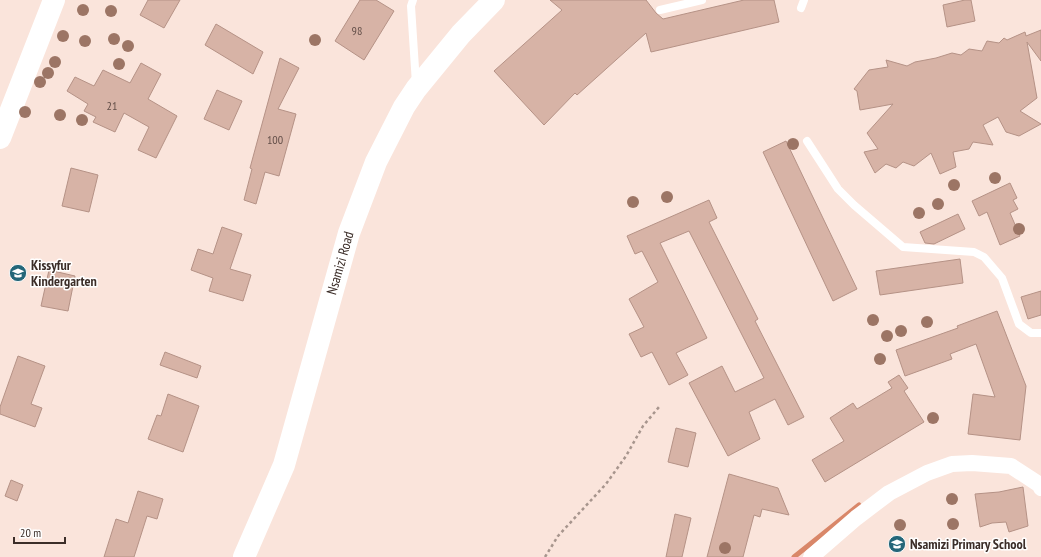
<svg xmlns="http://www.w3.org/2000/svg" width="1041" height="557" font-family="'PT Sans Narrow',sans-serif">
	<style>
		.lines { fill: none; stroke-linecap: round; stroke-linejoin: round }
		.stream { stroke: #d98769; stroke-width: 5 }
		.building { fill: #d7b3a6; stroke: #b59286 }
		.path { stroke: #a7958d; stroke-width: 2.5; stroke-dasharray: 3 3; stroke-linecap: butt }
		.lane { stroke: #fff; stroke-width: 8 }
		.street { stroke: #fff; stroke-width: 16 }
		.secondary { stroke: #fff; stroke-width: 22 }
		.tree { fill: #9c7565 }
		.labels { text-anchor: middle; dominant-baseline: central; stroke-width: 3; stroke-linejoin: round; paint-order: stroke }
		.number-label { font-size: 12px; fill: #624e48 }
		.street-label { font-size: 14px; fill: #3b2d28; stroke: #fff }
		.poi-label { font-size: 14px; font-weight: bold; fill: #3b2d28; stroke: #fff; text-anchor: start }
	</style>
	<rect width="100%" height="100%" fill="#fae4db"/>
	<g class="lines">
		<!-- stream -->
		<path class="stream" d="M794 557 859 505"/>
	</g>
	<!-- building -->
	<path class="building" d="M148 0H180L164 28 140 15Z
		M360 0H376L394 11 364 60 335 41Z
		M550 0H646L656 13 663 19 744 0H774L779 22 651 52 646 33 577 95 575 93 544 125 494 71 562 10Z
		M965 0H971L975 21 947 27 943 5Z
		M216 24 263 52 253 74 205 45Z
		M1041 30V61L1027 42 1037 98 1020 111 1041 124 1019 136 1006 132 998 117 983 125 993 145 973 142 969 149 953 152 956 167 940 174 931 153 914 166 903 162 896 168 886 164 875 173 864 152 878 149 867 133 893 104 860 110 857 91 854 89 869 70 888 67 886 60 907 66 915 62 936 58 952 53 961 55 969 49 982 51 987 41 999 43 1004 38 1007 40 1025 32 1026 36Z
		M280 58 299 68 278 109 296 114 279 176 265 172 256 204 244 200 252 169 250 168Z
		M141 63 161 74 148 99 177 116 156 158 138 150 149 127 124 113 115 132 93 122 96 117 84 111 88 104 67 91 75 77 94 86 103 70 130 83Z
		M217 90 242 101 229 130 204 119Z
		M786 141 857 289 833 301 763 152Z
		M71 168 98 175 89 212 62 206Z
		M1010 183 1017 198 1013 200 1018 209 1010 213 1020 236 1000 245 987 212 979 216 972 201Z
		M709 200 717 218 709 222 758 319 755 321 804 417 788 425 775 399 749 412 760 439 728 456 689 383 722 366 735 392 764 378 689 231 660 243 707 338 676 353 688 375 669 385 652 352 641 357 629 334 644 327 629 299 658 282 642 251 635 254 627 236Z
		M958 214 965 229 934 244 925 243 920 232Z
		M222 227 242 234 230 269 251 275 243 301 209 291 213 278 191 270 198 249 213 254Z
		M960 259 963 283 880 295 876 271Z
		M49 270 75 276 68 311 41 306Z
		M1041 291V315L1028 319 1021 297Z
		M997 311 1026 386 1020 440 968 434 973 394 995 397 976 344 950 354 952 359 905 376 896 350 958 328 957 326Z
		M165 352 201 366 197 378 160 365Z
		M18 356 45 366 31 404 42 408 35 427 0 414V407Z
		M899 375 908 388 904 391 924 422 825 482 812 460 844 441 830 418 853 403 857 409 892 388 888 382Z
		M168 394 199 406 183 452 148 439 157 415 161 416Z
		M676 428 696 433 688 467 668 462Z
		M729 474 778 488 789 515 762 509 760 517 754 515 743 557H707Z
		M11 480 23 485 17 501 5 496Z
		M1023 487 1028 526 1009 532 1006 522 992 523 980 527 975 494 999 492Z
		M138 491 163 499 157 519 147 516 134 557H104L116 519 128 523Z
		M675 514 691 518 682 557H666Z"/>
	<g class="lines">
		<!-- path -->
		<path class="path" d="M545 557 558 536 606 484 626 456 643 426 659 407"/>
		<!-- lane -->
		<path class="lane" d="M413 0 411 6 416 84
			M801 8 804 0
			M660 10 702 0
			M807 141 838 189 854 205 903 247 974 252 984 257 1002 278 1019 324 1031 333H1041"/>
		<!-- street -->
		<path class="street" d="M811 557 856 518 889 493 927 473 952 464 972 463 1011 466 1040 485 1041 488"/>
		<!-- secondary -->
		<path class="secondary" d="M0 138 54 0
			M244 557 284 465 349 233 376 162 404 107 416 89 461 34 494 0"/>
	</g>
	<!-- trees -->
	<g class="tree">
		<circle cx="83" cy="10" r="6"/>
		<circle cx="111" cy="11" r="6"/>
		<circle cx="63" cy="36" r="6"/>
		<circle cx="114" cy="39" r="6"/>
		<circle cx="315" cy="40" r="6"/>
		<circle cx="85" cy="41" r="6"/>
		<circle cx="128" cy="46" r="6"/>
		<circle cx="55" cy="62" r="6"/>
		<circle cx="119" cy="64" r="6"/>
		<circle cx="48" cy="73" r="6"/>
		<circle cx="40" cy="82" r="6"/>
		<circle cx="25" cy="112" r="6"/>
		<circle cx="60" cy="115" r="6"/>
		<circle cx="82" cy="120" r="6"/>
		<circle cx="793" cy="144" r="6"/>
		<circle cx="995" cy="178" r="6"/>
		<circle cx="954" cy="185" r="6"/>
		<circle cx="667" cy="197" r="6"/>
		<circle cx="633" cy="202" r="6"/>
		<circle cx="938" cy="204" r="6"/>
		<circle cx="919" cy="213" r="6"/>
		<circle cx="1019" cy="229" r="6"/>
		<circle cx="873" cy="320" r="6"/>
		<circle cx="927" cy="322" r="6"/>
		<circle cx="901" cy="331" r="6"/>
		<circle cx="887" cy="336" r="6"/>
		<circle cx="880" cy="359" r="6"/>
		<circle cx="933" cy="418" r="6"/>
		<circle cx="952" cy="499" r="6"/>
		<circle cx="953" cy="524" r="6"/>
		<circle cx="900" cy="525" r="6"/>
		<circle cx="725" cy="548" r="6"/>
	</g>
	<!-- icons -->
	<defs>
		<symbol id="school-disc" viewBox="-11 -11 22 22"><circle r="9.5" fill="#246679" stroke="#fff"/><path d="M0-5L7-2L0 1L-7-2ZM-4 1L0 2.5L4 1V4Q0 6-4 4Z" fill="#fff"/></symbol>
	</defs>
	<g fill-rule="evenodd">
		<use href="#school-disc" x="8" y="263" width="20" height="20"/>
		<use href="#school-disc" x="887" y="534" width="20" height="20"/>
	</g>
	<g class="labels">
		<!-- number labels -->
		<g class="number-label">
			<text x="357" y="30">98</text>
			<text x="112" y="105">21</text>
			<text x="275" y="139">100</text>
		</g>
		<!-- street labels -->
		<g class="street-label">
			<text transform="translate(340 263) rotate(-74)">Nsamizi Road</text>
		</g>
		<!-- poi labels -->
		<g class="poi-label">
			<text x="31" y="265">Kissyfur<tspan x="31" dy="16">Kindergarten</tspan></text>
			<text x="910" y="544">Nsamizi Primary School</text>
		</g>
	</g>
	<!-- scale -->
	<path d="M14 537v6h51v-6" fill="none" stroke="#3b2d28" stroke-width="2"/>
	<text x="20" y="537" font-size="12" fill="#3b2d28" stroke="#ffffff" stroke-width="3" paint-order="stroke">20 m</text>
</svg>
